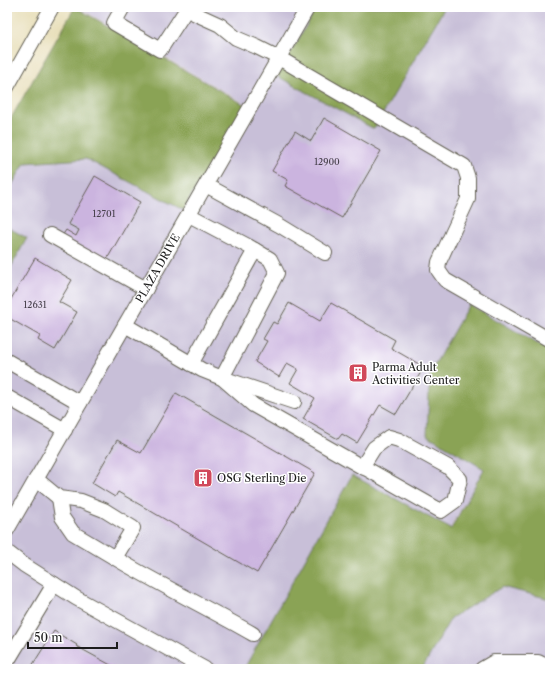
<svg xmlns="http://www.w3.org/2000/svg" width="557" height="676" font-family="'Libre Caslon Text',serif">
	<style>
		.industrial { fill: #c8bfd8 }
		.forest { fill: #8aa354; stroke: #536038 }
		.building { fill: #cbb4df }
		.lines { fill: none; stroke-linecap: round; stroke-linejoin: round }
		.minor-casing { stroke: #636053; stroke-width: 16 }
		.minor { stroke: #fff; stroke-width: 14 }
		.labels { text-anchor: middle; dominant-baseline: central; stroke-width: 3; stroke-linejoin: round; paint-order: stroke }
		.number-label { font-size: 9px; fill: #48424d }
		.street-label { font-size: 11px; fill: #1c1c1c; stroke: #fff }
		.poi-label { font-size: 11px; fill: #1c1c1c; stroke: #fff; text-anchor: start }
	</style>
	<rect width="100%" height="100%" fill="#fff"/>
	<filter id="ink" filterUnits="userSpaceOnUse"><feTurbulence type="fractalNoise" baseFrequency=".025" numOctaves="2"/><feDisplacementMap in="SourceGraphic" scale="8" xChannelSelector="R" yChannelSelector="G"/><feConvolveMatrix kernelMatrix="1 2 1 2 8 2 1 2 1" color-interpolation-filters="sRGB"/></filter>
	<filter id="wash" filterUnits="userSpaceOnUse"><feTurbulence type="fractalNoise" baseFrequency=".012" numOctaves="4" result="noise"/><feDisplacementMap in="SourceGraphic" scale="16" xChannelSelector="R" yChannelSelector="G"/><feGaussianBlur stdDeviation="0.9" result="paint"/><feColorMatrix in="noise" values="0 0 0 0 0 0 0 0 0 0 0 0 0 0 0 0 0 1.4 0 .05"/><feComposite in="paint" operator="in"/></filter>
	<g filter="url(#wash)">
		<rect width="100%" height="100%" fill="#e8dfba"/>
		<!-- industrial -->
		<path class="industrial" d="M77 7H317L277 76 374 129 445 7H550V351L469 304 430 373 427 435 484 469 450 529 352 475 245 669H7V274L27 238 7 227V193L25 162 86 159 183 210 245 104Z
			M502 587 550 599V669H422L451 618Z"/>
		<!-- forest -->
		<path class="forest" d="M75 7 245 105 183 210 86 159 25 163 7 193V125Z
			M317 7H445L374 129 277 76Z
			M7 227 27 238 7 274Z
			M469 304 550 351V599L502 587 451 618 422 669H244L352 475 451 529 484 469 427 435 430 373Z"/>
		<g id="blocks">
			<!-- building -->
			<path class="building" d="M324 118 381 151 342 218 285 186 288 180 272 171 295 131 311 141Z
				M95 176 140 202 106 261 62 236 66 230 76 236 79 230 68 224Z
				M35 258 72 280 59 302 77 312 55 350 38 340 40 336 7 317V306Z
				M289 303 320 321 331 303 395 340 391 348 424 367 396 414 380 405 357 443 342 434 338 439 303 419 315 398 290 383 298 369 287 363 279 377 255 362 267 341 263 339 273 322 277 324Z
				M176 393 315 473 257 573 118 492 115 497 92 483 117 440 141 453Z
				M54 631 77 645 76 646 118 669H30Z"/>
		</g>
	</g>
	<g filter="url(#ink)">
		<use href="#blocks" fill-opacity="0" stroke="#636053" stroke-width="1"/>
		<g class="lines">
			<defs>
				<g id="minor">
					<path d="M123 7 114 23 160 50 188 7"/>
					<path d="M187 10 220 25 236 38 257 47 279 58 464 166 468 178V199L439 262 438 270 445 280 548 339H550"/>
					<path d="M7 87 52 7"/>
					<path d="M206 185 279 225 325 253"/>
					<path d="M50 235 146 289"/>
					<path d="M125 325 202 370 222 378 277 273 270 259 248 246 189 215"/>
					<path d="M7 361 80 403"/>
					<path d="M191 364 255 250"/>
					<path d="M222 378 253 405 362 467 367 469 441 511 455 501 460 479 448 467 399 440 389 437 374 448 362 467"/>
					<path d="M228 380 294 402"/>
					<path d="M7 397 65 430"/>
					<path d="M36 479 59 498 81 501 104 510 133 528 115 558C160 585 208 608 253 634"/>
					<path d="M59 498 62 517 73 533 115 558"/>
					<path id="s1" d="M7 530 308 7"/>
					<path d="M7 552 24 565 54 584 7 662"/>
					<path d="M54 584 76 598 205 669"/>
					<path d="M482 669 494 662H538L550 668"/>
				</g>
			</defs>
			<!-- minor casing -->
			<use href="#minor" class="minor-casing"/>
			<!-- minor -->
			<use href="#minor" class="minor"/>
		</g>
	</g>
	<!-- icons -->
	<defs>
		<symbol id="building-square" viewBox="-11 -11 22 22"><rect x="-9" y="-9" width="18" height="18" rx="4" fill="#d1495b" stroke="#fff"/><path d="M-4-6H4V6H1V3H-1V6H-4ZM-2.5-4.3h1.7v1.8h-1.7ZM.8-4.3h1.7v1.8H.8ZM-2.5-1h1.7V.8h-1.7ZM.8-1h1.7V.8H.8Z" fill="#fff"/></symbol>
	</defs>
	<g fill-rule="evenodd">
		<use href="#building-square" x="347" y="362" width="22" height="22"/>
		<use href="#building-square" x="192" y="467" width="22" height="22"/>
	</g>
	<g class="labels">
		<!-- number labels -->
		<g class="number-label">
			<text x="327" y="161">12900</text>
			<text x="104" y="213">12701</text>
			<text x="35" y="304">12631</text>
		</g>
		<!-- street labels -->
		<g class="street-label">
			<text stroke="none"><textPath href="#s1" startOffset="302">PLAZA DRIVE</textPath></text>
		</g>
		<!-- poi labels -->
		<g class="poi-label">
			<text x="372" y="367">Parma Adult<tspan x="372" dy="13">Activities Center</tspan></text>
			<text x="217" y="478">OSG Sterling Die</text>
		</g>
	</g>
	<!-- margin -->
	<rect width="557" height="676" fill="none" stroke="#fff" stroke-width="24"/>
	<!-- scale -->
	<path d="M28 642v6h89v-6" fill="none" stroke="#1c1c1c" stroke-width="2"/>
	<text x="34" y="642" font-size="12" fill="#1c1c1c" stroke="#ffffff" stroke-width="3" paint-order="stroke">50 m</text>
</svg>
